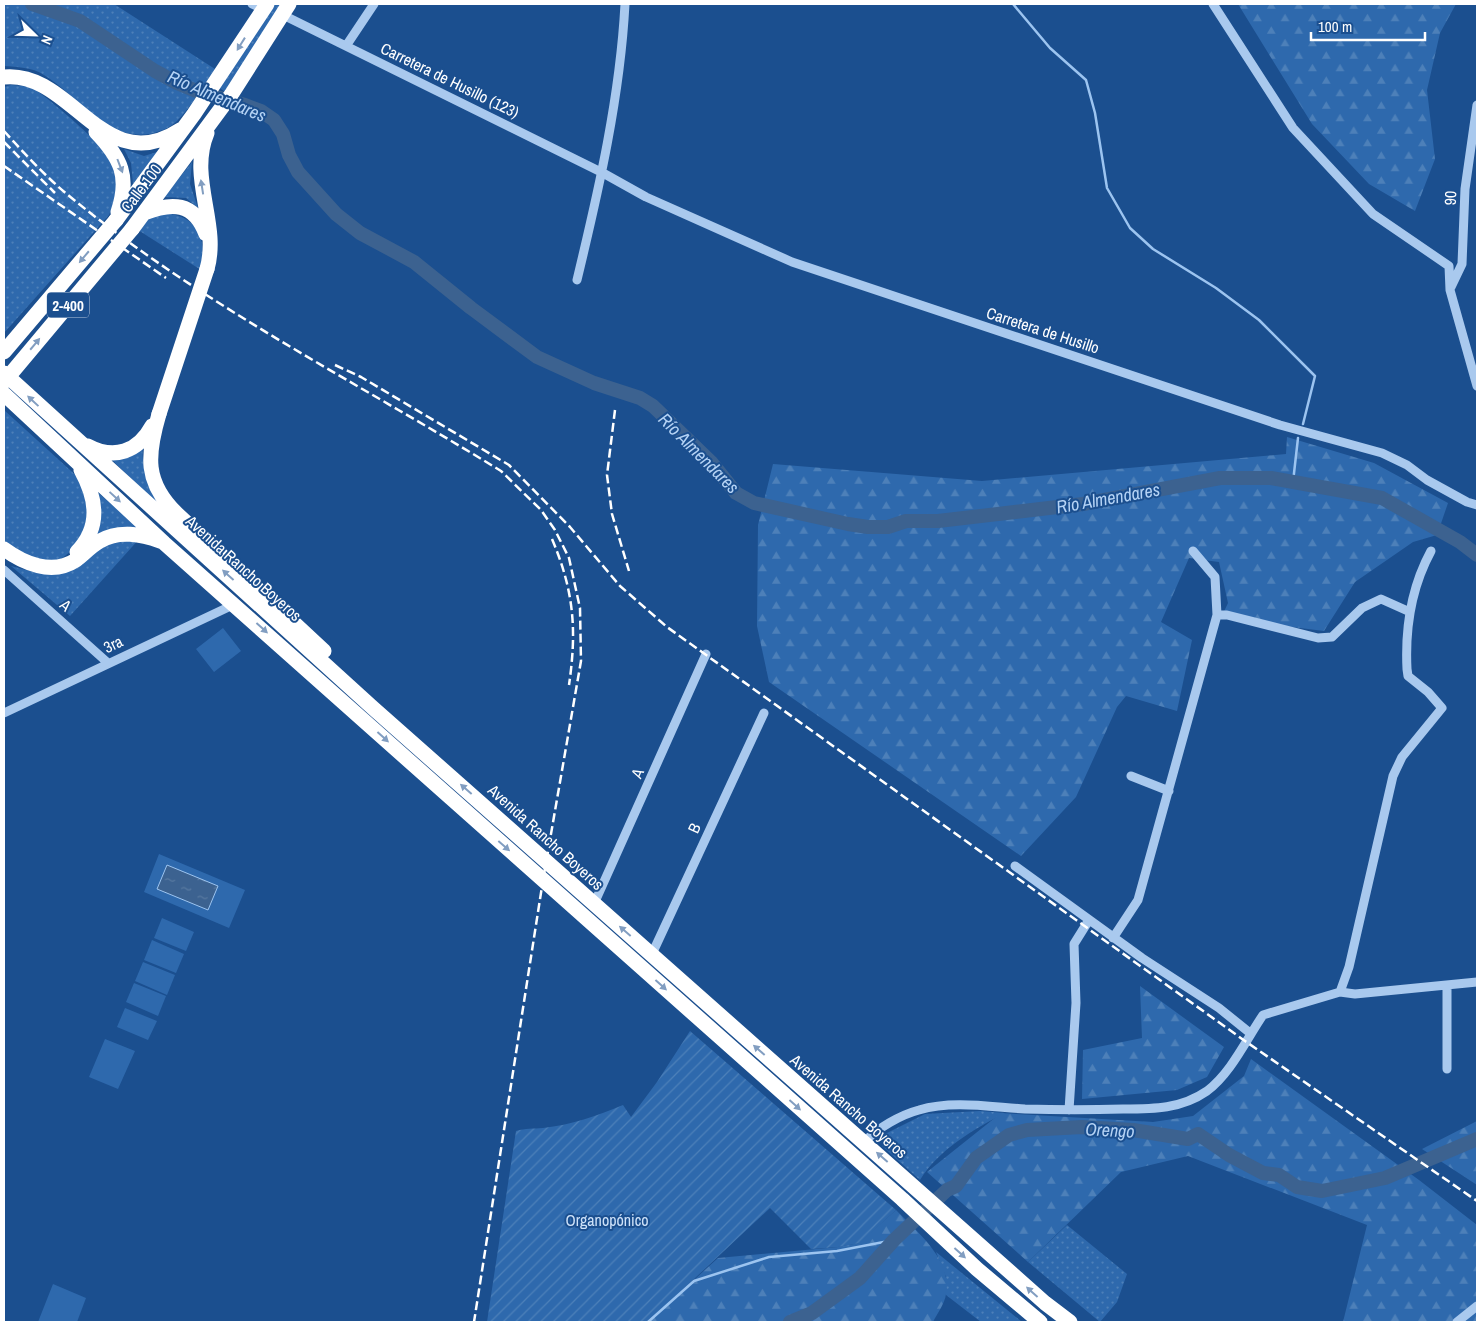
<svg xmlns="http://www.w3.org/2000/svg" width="1481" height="1326" font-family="'Archivo Narrow',sans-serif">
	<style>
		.grass { fill: url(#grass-dots) }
		.forest { fill: url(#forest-firs) }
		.garden { fill: url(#garden-furrows) }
		.pitch { fill: #2e69ad }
		.water { fill: url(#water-ripples); stroke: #9cc4f0 }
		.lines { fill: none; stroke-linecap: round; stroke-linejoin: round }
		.stream { stroke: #9cc4f0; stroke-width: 2.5 }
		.river { stroke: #3c6290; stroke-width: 14 }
		.minor { stroke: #a9c9ee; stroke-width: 9 }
		.highway { stroke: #fff; stroke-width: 15 }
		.rail { stroke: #fff; stroke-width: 2.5; stroke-dasharray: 9 4; stroke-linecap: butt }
		.highway-bridge { stroke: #fff; stroke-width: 15 }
		.oneway { fill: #829ec1 }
		.labels { text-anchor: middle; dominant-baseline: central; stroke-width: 4; stroke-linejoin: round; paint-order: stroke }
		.shield { fill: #1b4f8f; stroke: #bbcadd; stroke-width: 1 }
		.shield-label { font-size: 15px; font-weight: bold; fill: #fff }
		.street-label { font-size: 16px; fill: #fff; stroke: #1b4f8f }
		.park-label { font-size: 16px; fill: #cfe3fa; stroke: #1b4f8f }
		.water-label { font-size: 18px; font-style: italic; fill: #b5d3f5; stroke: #1b4f8f }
	</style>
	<defs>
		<pattern id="grass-dots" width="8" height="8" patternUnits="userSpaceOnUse" patternTransform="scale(1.25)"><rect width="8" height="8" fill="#2e69ad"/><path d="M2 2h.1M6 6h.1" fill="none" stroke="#4d80b9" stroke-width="1.8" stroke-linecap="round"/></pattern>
		<pattern id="forest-firs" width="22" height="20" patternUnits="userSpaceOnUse" patternTransform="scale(1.25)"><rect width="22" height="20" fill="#2e69ad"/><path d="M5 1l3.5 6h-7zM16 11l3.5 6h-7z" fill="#4d80b9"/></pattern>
		<pattern id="garden-furrows" width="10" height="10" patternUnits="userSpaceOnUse" patternTransform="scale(1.25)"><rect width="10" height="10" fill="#2e69ad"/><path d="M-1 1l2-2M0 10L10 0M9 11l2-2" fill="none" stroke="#4d80b9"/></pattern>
		<pattern id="water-ripples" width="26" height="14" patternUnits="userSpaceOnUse" patternTransform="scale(1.25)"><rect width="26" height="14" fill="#3c6290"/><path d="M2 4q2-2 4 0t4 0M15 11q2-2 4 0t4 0" fill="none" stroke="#597aa1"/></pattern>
	</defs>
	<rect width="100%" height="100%" fill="#1b4f8f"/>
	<!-- grass -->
	<path class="grass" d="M4 4H114L215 69C203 86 192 106 177 121 170 128 159 132 150 134 104 141 79 96 44 75 32 67 17 67 4 66Z
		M271 4H284L227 93 218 87Z
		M11 85C18 86 28 85 34 89 49 98 107 148 113 163 120 182 117 197 109 215L4 333V87Z
		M124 149 144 156 157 152 133 184 131 163Z
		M192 162 190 184 198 208 186 198 164 197Z
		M164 213C198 216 207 238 201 270L138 230 147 218Z
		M4 410 81 480 91 519C81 536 68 567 42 562 30 559 15 548 4 543Z
		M143 445C140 472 153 490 166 512L112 460Z
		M95 490 140 529 96 537Z
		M140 538 70 616 11 566 34 572 110 544Z
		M980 1111 1005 1113C974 1129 938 1150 920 1180L882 1146 885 1134 925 1114Z
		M1067 1225 1127 1274 1117 1302 1100 1322 1028 1262Z
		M936 1252 1022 1322H981L946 1295V1277Z"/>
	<!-- forest -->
	<path class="forest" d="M1238 4H1456L1440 33 1427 90 1435 159 1415 211 1369 184 1312 124Z
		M1287 437 1374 463 1448 503 1437 535 1413 542 1355 582 1324 631 1221 618 1228 603 1219 562 1189 558 1161 622 1192 640 1177 711 1126 696 1117 707 1076 797 1021 856 769 682 757 626 758 525 773 464 982 481 1286 454Z
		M1140 986 1224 1047 1207 1077 1177 1090 1082 1099 1083 1050 1142 1038Z
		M1251 1059 1419 1180 1477 1225V1322H1343L1367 1225 1188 1156 1121 1172 1028 1262 927 1172 1001 1113 1153 1122 1193 1116 1244 1076Z
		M1477 1121V1185L1422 1149Z
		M896 1210C917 1232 952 1259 946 1294 945 1303 937 1314 933 1322H648L718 1258 838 1247 859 1243Z"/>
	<!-- garden -->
	<path class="garden" d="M690 1031 896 1210 860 1243 838 1247 811 1249 770 1208 648 1322H487L516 1131C526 1128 533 1129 543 1128 571 1125 597 1116 623 1105L631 1117 657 1082Z"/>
	<!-- pitch -->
	<path class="pitch" d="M223 628 241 651 214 672 196 649Z
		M159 854 245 890 229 928 144 892Z
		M162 918 194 932 186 951 154 938Z
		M152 940 184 954 176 973 144 960Z
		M143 962 175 975 167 995 135 981Z
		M134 983 166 996 158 1016 126 1002Z
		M125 1008 157 1021 148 1040 117 1027Z
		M105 1039 135 1051 118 1089 89 1077Z
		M53 1284 86 1298 77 1322H38Z"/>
	<!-- water -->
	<path class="water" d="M167 865 218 886 208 910 157 889Z"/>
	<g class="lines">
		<!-- stream -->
		<path class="stream" d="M1013 4 1050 48 1086 80 1095 113 1107 188 1130 228 1153 249 1216 288 1259 320 1315 376 1303 424
			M1293 482 1298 438
			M648 1322 694 1281 769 1257 837 1251 894 1240"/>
		<!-- river -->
		<path class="river" d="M32 4 80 21 155 71 177 83 199 92 245 105 261 111 274 120 283 134 289 155 298 172 336 214 360 233 414 262 471 308 537 357 594 383 640 398 653 406 711 462 736 493 754 503 848 524 868 527H888L906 521H938L1083 504 1220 478H1271L1382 498 1460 542 1477 555
			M790 1322 812 1313 860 1278 894 1240 947 1190 956 1186 976 1158 1009 1135 1027 1130 1082 1127 1133 1130 1188 1139 1198 1134 1229 1155 1263 1173 1279 1175 1297 1187 1322 1191 1385 1178 1477 1139"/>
		<!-- minor -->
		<path class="minor" d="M252 4 263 9
			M1213 4 1293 128 1373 214 1449 266 1450 290 1477 386
			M283 15 603 173 646 197 792 262 1280 425 1382 453 1407 465 1427 480 1467 502 1477 505
			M346 46 374 4
			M577 280C599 189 620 97 625 4
			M1451 287 1462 264 1465 189 1477 105
			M4 570 108 663
			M1217 615H1227L1318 638 1332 637 1362 608 1381 599 1410 612
			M4 713 235 604
			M1131 776 1169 791
			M1015 866 1142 958 1219 1008 1250 1033
			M594 904 706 654
			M1113 938 1138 900 1217 615 1215 577 1193 551
			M652 954 764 713
			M1447 985V1069
			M1340 992 1349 967 1393 776 1402 757 1442 708 1428 692 1408 676 1407 669C1405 628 1412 586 1431 551
			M1069 1110 1076 1003 1074 944 1089 920
			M864 1142C878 1128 900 1115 919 1110 952 1100 991 1107 1025 1109 1058 1110 1091 1110 1123 1109 1154 1109 1181 1109 1207 1091 1231 1073 1246 1040 1263 1015L1340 992 1355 994 1477 982
			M1457 1322 1477 1306"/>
		<!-- highway -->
		<path class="highway" d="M4 77C72 70 103 180 180 130
			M96 132C121 158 130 177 118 212
			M144 213C172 202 194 202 206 234
			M116 220 194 114 267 4
			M132 229 231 95 289 4
			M207 269C220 224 188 178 207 133
			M4 373 373 708 1045 1303 1070 1322
			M4 394 164 543 902 1199 977 1269 1040 1322
			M159 414C147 455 144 482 177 514L324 651
			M88 446C114 460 138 452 152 426
			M4 549C23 563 52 576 76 560 84 554 91 546 100 541 118 530 142 534 160 541
			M77 552C101 527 97 499 81 470"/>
		<!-- rail -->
		<path class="rail" d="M4 131C24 153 45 176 68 195 200 304 355 381 501 471L541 510 555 530 569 558 580 608 581 661 543 880 474 1322
			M4 142 55 193
			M4 166 166 278
			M335 365 361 377 509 465 570 527 620 586 667 627 1245 1041 1477 1201
			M615 410 607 475 612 514 629 571
			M552 539C574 591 577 630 569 685"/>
		<!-- highway-bridge -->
		<path class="highway-bridge" d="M4 352 116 220
			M4 382 132 229
			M159 414 207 269"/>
	</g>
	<!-- one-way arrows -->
	<defs><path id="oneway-solid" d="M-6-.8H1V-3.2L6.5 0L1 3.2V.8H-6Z" transform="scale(1.25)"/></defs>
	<g class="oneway">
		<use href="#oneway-solid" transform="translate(241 44) rotate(122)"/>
		<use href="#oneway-solid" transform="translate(120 166) rotate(69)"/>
		<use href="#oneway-solid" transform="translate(202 187) rotate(-99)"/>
		<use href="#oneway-solid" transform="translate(84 257) rotate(130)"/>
		<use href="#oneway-solid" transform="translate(35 344) rotate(-50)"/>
		<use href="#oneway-solid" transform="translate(33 401) rotate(-137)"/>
		<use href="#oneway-solid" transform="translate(115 497) rotate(43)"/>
		<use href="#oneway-solid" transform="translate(228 575) rotate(-138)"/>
		<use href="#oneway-solid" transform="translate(262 628) rotate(42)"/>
		<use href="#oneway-solid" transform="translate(383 737) rotate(42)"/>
		<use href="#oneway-solid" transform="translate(466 789) rotate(-139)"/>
		<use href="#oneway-solid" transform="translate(504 846) rotate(41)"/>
		<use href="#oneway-solid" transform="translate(625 931) rotate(-139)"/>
		<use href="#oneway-solid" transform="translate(661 985) rotate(42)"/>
		<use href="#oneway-solid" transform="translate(759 1050) rotate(-139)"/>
		<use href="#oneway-solid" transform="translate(795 1105) rotate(42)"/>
		<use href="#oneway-solid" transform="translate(882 1157) rotate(-139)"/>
		<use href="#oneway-solid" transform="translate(960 1253) rotate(42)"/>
		<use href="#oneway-solid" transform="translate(1032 1292) rotate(-138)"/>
	</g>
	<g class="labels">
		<!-- shield labels -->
		<rect class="shield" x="47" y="292.5" width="42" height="25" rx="4"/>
		<g class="shield-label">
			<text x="68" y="305">2-400</text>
		</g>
		<!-- street labels -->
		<g class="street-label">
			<text transform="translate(450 80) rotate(26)">Carretera de Husillo (123)</text>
			<text transform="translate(141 188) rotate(-53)">Calle 100</text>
			<text transform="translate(1450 198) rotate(-88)">90</text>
			<text transform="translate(1043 330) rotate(18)">Carretera de Husillo</text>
			<text transform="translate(244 568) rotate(42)">Avenida Rancho Boyeros</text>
			<text transform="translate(66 605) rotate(42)">A</text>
			<text transform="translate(113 644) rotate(-26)">3ra</text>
			<text transform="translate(637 773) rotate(-66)">A</text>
			<text transform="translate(694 828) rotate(-65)">B</text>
			<text transform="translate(546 837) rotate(42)">Avenida Rancho Boyeros</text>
			<text transform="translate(849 1106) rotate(41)">Avenida Rancho Boyeros</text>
		</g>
		<!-- park labels -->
		<g class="park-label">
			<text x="607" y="1220">Organopónico</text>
		</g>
		<!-- water labels -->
		<g class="water-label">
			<text transform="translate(217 96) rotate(23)">Río Almendares</text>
			<text transform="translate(699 453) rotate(45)">Río Almendares</text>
			<text transform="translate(1108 498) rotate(-10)">Río Almendares</text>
			<text transform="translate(1110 1130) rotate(3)">Orengo</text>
		</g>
	</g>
	<!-- border -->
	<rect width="1481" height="1326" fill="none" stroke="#ffffff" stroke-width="10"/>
	<!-- north arrow -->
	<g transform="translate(35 35) rotate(113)" stroke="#1b4f8f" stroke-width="4" paint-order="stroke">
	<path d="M0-4L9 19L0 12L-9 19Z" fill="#ffffff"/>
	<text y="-8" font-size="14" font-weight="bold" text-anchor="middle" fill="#ffffff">N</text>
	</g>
	<!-- scale -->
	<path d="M1311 32v8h114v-8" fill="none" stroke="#ffffff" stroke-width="2.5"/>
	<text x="1318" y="32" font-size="15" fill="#ffffff" stroke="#1b4f8f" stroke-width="4" paint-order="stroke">100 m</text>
</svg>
